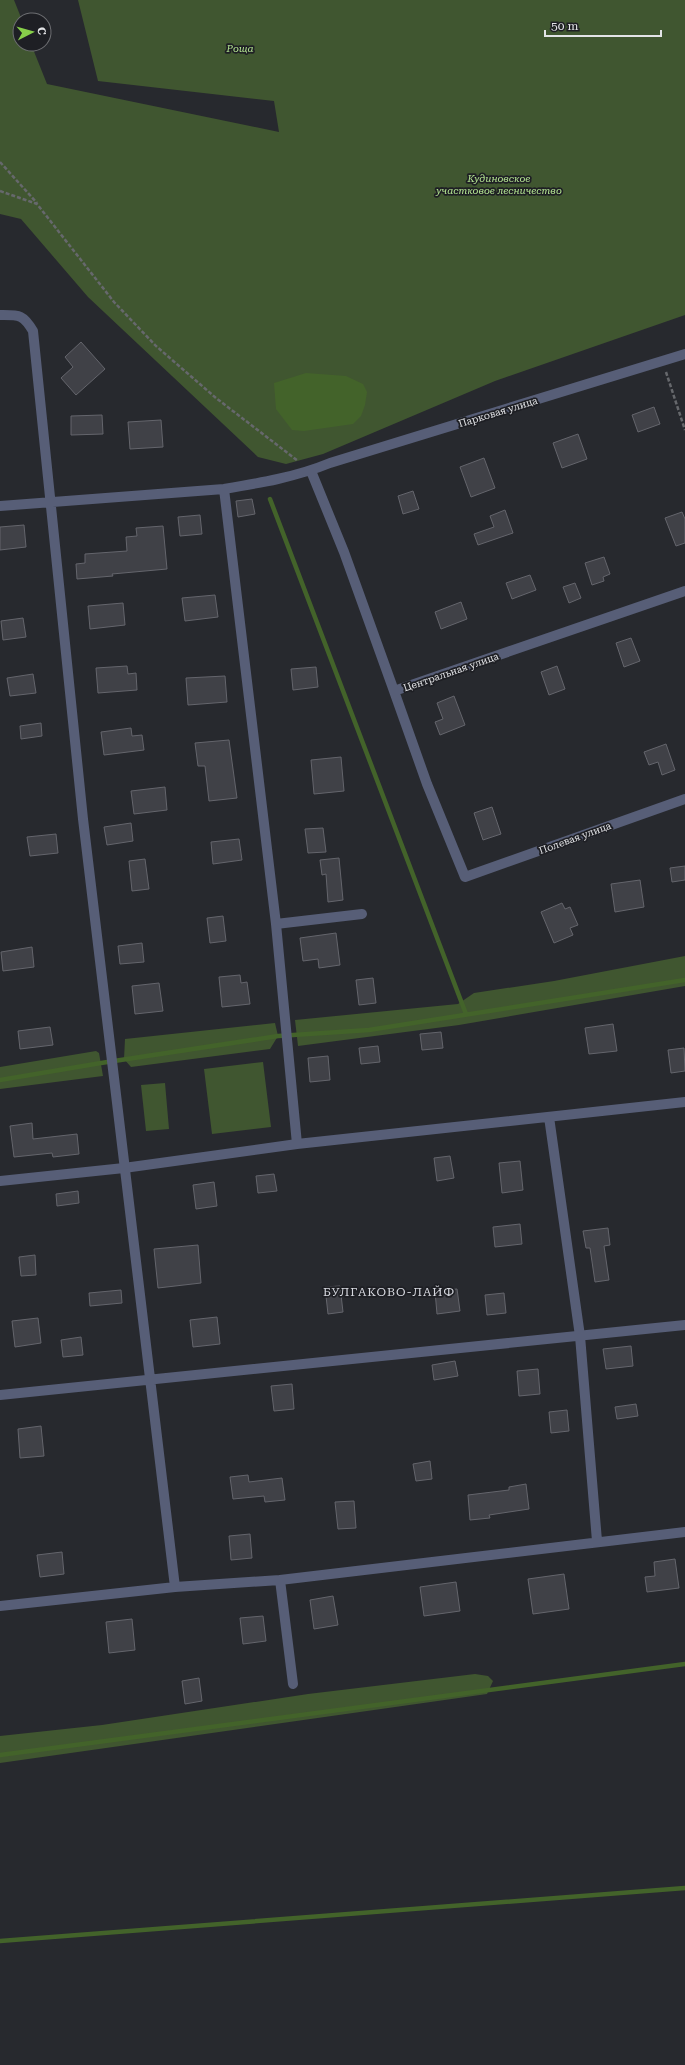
<svg xmlns="http://www.w3.org/2000/svg" width="685" height="2065" font-family="'Roboto Serif',serif">
	<style>
		.green { fill: #405630 }
		.water { fill: #43632a }
		.lines { fill: none; stroke-linecap: round; stroke-linejoin: round }
		.stream { stroke: #43632a; stroke-width: 4.5 }
		.building { fill: #404147; stroke: #64656c }
		.path { stroke: #66686c; stroke-width: 2.5; stroke-dasharray: 4 2; stroke-linecap: butt }
		.minor { stroke: #575e77; stroke-width: 10 }
		.labels { text-anchor: middle; dominant-baseline: central; stroke-width: 3.5; stroke-linejoin: round; paint-order: stroke }
		.park-label { font-size: 10px; font-style: italic; fill: #b7e994; stroke: #1e1f24 }
		.street-label { font-size: 10px; fill: #e3e4e7; stroke: #1e1f24 }
		.quarter-label { font-size: 12px; letter-spacing: 1px; fill: #d7d9e0; stroke: #1e1f24 }
	</style>
	<rect width="100%" height="100%" fill="#27292e"/>
	<!-- green -->
	<path class="green" d="M0 0H14L22 20H20V44H31L47 84 279 132 274 101 98 81 78 0H685V315L495 381 323 454 286 464 258 457 88 297 21 219 0 214Z
		M685 956V986L459 1025 298 1046 295 1020 458 1004 474 993 554 981Z
		M275 1023 278 1036 270 1049 131 1067 124 1059 125 1039Z
		M96 1051 99 1053 103 1076 0 1089V1067Z
		M263 1062 271 1127 212 1134 204 1069Z
		M165 1083 169 1129 146 1131 141 1085Z
		M475 1674 488 1676 493 1681 487 1694 0 1763V1736L102 1725 308 1694Z"/>
	<!-- water -->
	<path class="water" d="M306 373 346 376 363 384 367 392 365 405 361 416 353 424 304 431 292 430 276 409 274 383Z"/>
	<g class="lines">
		<!-- stream -->
		<path class="stream" d="M270 499 466 1014
			M0 1080 101 1063 278 1036 369 1030 685 980
			M0 1755 685 1664
			M0 1941 685 1888"/>
	</g>
	<!-- building -->
	<path class="building" d="M81 342 105 369 76 395 61 378 73 367 65 357Z
		M654 407 660 424 638 432 632 415Z
		M102 415 103 434 71 435V416Z
		M161 420 163 447 130 449 128 422Z
		M578 434 587 459 562 468 553 443Z
		M484 458 495 488 471 497 460 467Z
		M413 491 419 509 403 514 398 496Z
		M252 499 255 514 238 517 236 501Z
		M505 510 513 533 478 545 474 534 494 527 490 516Z
		M682 512 685 519V543L676 546 665 518Z
		M200 515 202 534 180 536 178 517Z
		M24 525 26 547 0 550V527Z
		M163 526 167 569 112 574 113 576 77 579 76 564 85 563V554L127 551 126 537 137 536 136 528Z
		M604 557 610 574 603 577 604 581 592 585 585 563Z
		M530 575 536 590 512 599 506 583Z
		M575 583 581 598 569 603 563 587Z
		M215 595 218 617 185 621 182 598Z
		M461 602 467 619 441 629 435 612Z
		M123 603 125 625 90 629 88 606Z
		M23 618 26 637 3 640 1 621Z
		M631 638 640 661 624 667 616 643Z
		M127 666 128 674 136 673 137 690 98 693 96 668Z
		M557 666 565 689 549 695 541 672Z
		M316 667 318 687 293 690 291 669Z
		M33 674 36 693 10 696 7 678Z
		M225 676 227 702 188 705 186 678Z
		M454 696 465 725 440 735 435 722 443 719 437 703Z
		M41 723 42 736 21 739 20 726Z
		M131 728 132 736 142 735 144 750 104 755 101 732Z
		M229 740 237 798 209 801 205 766H198L195 743Z
		M666 744 675 770 662 775 658 762 649 765 644 752Z
		M341 757 344 791 314 794 311 760Z
		M165 787 167 810 134 814 131 791Z
		M492 807 501 834 483 840 474 813Z
		M131 823 133 841 107 845 104 827Z
		M323 828 326 852 308 853 305 829Z
		M56 834 58 853 30 856 27 837Z
		M239 839 242 860 213 864 211 842Z
		M339 858 343 900 328 902 326 874 322 875 320 860Z
		M145 859 149 889 132 891 129 861Z
		M685 866V880L672 882 670 868Z
		M640 880 644 907 615 912 611 884Z
		M562 903 565 909 570 907 578 925 570 928 573 935 554 943 541 912Z
		M223 916 226 941 210 943 207 918Z
		M336 933 340 965 319 968 318 959 303 961 300 938Z
		M142 943 144 962 120 964 118 946Z
		M32 947 34 967 3 971 1 952Z
		M240 975 241 983 247 982 250 1004 222 1007 219 977Z
		M373 978 376 1003 359 1005 356 980Z
		M159 983 163 1011 135 1014 132 986Z
		M613 1024 617 1051 589 1054 585 1028Z
		M50 1027 53 1045 20 1049 18 1031Z
		M441 1032 443 1048 422 1050 420 1034Z
		M378 1046 380 1062 361 1064 359 1048Z
		M684 1048 685 1071 671 1073 668 1050Z
		M328 1056 330 1080 310 1082 308 1058Z
		M32 1123 33 1139 77 1134 79 1154 53 1157 52 1153 14 1157 10 1126Z
		M450 1156 454 1178 437 1181 434 1158Z
		M520 1161 523 1190 502 1193 499 1163Z
		M274 1174 277 1191 258 1193 256 1176Z
		M214 1182 217 1206 196 1209 193 1185Z
		M78 1191 79 1203 57 1206 56 1194Z
		M520 1224 522 1244 495 1247 493 1227Z
		M608 1228 610 1245 604 1246 609 1280 595 1282 590 1248H586L583 1231Z
		M198 1245 201 1283 158 1288 154 1249Z
		M35 1255 36 1275 21 1276 19 1257Z
		M340 1286 343 1312 328 1314 325 1287Z
		M457 1289 460 1311 437 1314 435 1291Z
		M121 1290 122 1303 90 1306 89 1293Z
		M504 1293 506 1313 487 1315 485 1295Z
		M217 1317 220 1344 193 1347 190 1320Z
		M38 1318 41 1343 15 1347 12 1321Z
		M81 1337 83 1355 63 1357 61 1340Z
		M631 1346 633 1366 606 1369 603 1349Z
		M455 1361 458 1376 434 1380 432 1365Z
		M538 1369 540 1394 519 1396 517 1371Z
		M292 1384 294 1409 274 1411 271 1386Z
		M636 1404 638 1416 617 1419 615 1407Z
		M567 1410 569 1431 551 1433 549 1412Z
		M41 1426 44 1456 20 1458 18 1429Z
		M430 1461 432 1479 416 1481 413 1464Z
		M248 1475 249 1482 282 1478 285 1500 265 1502 264 1496 233 1499 230 1477Z
		M526 1484 529 1509 489 1515 490 1518 470 1520 468 1495 509 1490V1487Z
		M354 1501 356 1528 338 1529 335 1502Z
		M250 1534 252 1558 231 1560 229 1536Z
		M62 1552 64 1574 40 1577 37 1555Z
		M675 1559 679 1588 647 1592 645 1577 655 1576 654 1562Z
		M564 1574 569 1609 533 1614 528 1579Z
		M456 1582 460 1611 424 1616 420 1587Z
		M333 1596 338 1625 314 1629 310 1600Z
		M263 1616 266 1641 243 1644 240 1618Z
		M132 1619 135 1650 109 1653 106 1622Z
		M199 1678 202 1701 185 1704 182 1681Z"/>
	<g class="lines">
		<!-- path -->
		<path class="path" d="M0 162 37 203
			M0 191 37 204 114 302 156 346 216 398 298 461
			M666 372 685 430"/>
		<!-- minor -->
		<path class="minor" d="M0 315C19 315 23 314 33 331L83 819 175 1587
			M311 471 344 552 394 691 685 591
			M224 489 276 924 297 1144
			M0 506 224 489C260 483 296 477 330 463L685 354
			M394 691 427 784 465 877 685 799
			M276 924 362 914
			M549 1117 580 1336 597 1541
			M0 1181 124 1168 297 1144 685 1102
			M0 1395 685 1325
			M280 1580 293 1684
			M0 1606 175 1587 280 1580 685 1532"/>
	</g>
	<g class="labels">
		<!-- park labels -->
		<g class="park-label">
			<text x="240" y="48">Роща</text>
			<text x="499" y="178">Кудиновское<tspan x="499" dy="12">участковое лесничество</tspan></text>
		</g>
		<!-- street labels -->
		<g class="street-label">
			<text transform="translate(498 412) rotate(-17)">Парковая улица</text>
			<text transform="translate(451 672) rotate(-19)">Центральная улица</text>
			<text transform="translate(575 838) rotate(-20)">Полевая улица</text>
		</g>
		<!-- quarter labels -->
		<g class="quarter-label">
			<text x="389" y="1292">БУЛГАКОВО-ЛАЙФ</text>
		</g>
	</g>
	<!-- north arrow -->
	<g transform="translate(32 32) rotate(84)"><circle r="19" fill="#1e1f24" stroke="#6d6e72"/>
	<path d="M0-3L7 15L0 10L-7 15Z" fill="#87cf4a"/>
	<text y="-6" font-size="11" font-weight="bold" text-anchor="middle" fill="#e3e4e7">С</text>
	</g>
	<!-- scale -->
	<path d="M545 30v6h116v-6" fill="none" stroke="#e3e4e7" stroke-width="2"/>
	<text x="551" y="30" font-size="12" fill="#e3e4e7" stroke="#1e1f24" stroke-width="3" paint-order="stroke">50 m</text>
</svg>
